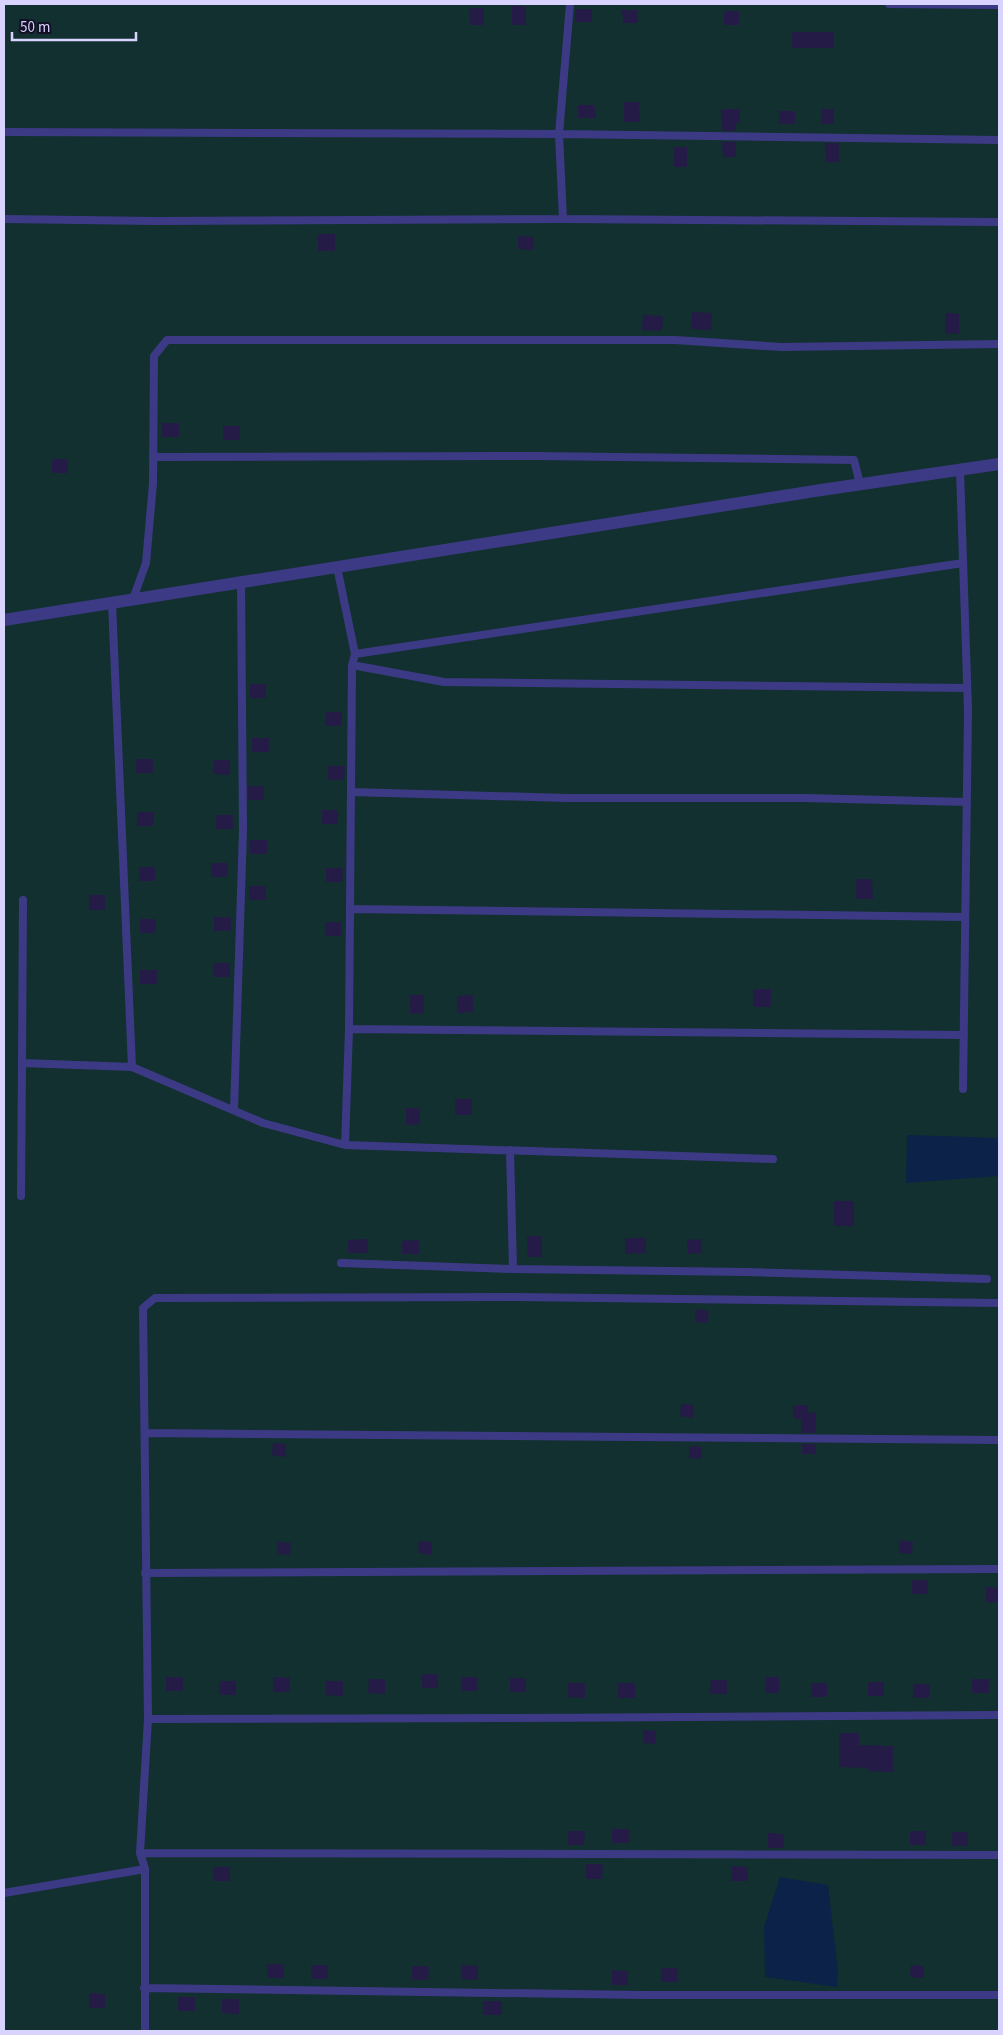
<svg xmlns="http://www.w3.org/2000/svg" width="1003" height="2035" font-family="'Source Sans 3',sans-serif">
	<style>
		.green { fill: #12302f }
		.water { fill: #0c2248 }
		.building { fill: #241b47 }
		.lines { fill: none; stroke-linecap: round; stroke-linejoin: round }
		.lane { stroke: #3d3a85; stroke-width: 8 }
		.street { stroke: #3d3a85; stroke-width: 12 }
	</style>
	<rect width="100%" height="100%" fill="#130f26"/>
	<!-- green -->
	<path class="green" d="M4 4H999V2031H4Z"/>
	<!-- water -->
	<path class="water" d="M907 1135 999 1138V1176L906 1183Z
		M780 1877 828 1885 838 1972 837 1987 765 1977 764 1927Z"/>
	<!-- building -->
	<path class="building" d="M512 6H526V25H512Z
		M469 8H484V25H470Z
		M575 9H592V22H575Z
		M622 10H638V23H623Z
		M724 11H739V25H724Z
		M792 32H834V48H792Z
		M624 102H639L640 122H624Z
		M578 105H595L596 118H578Z
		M721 109H740V123H736V131H722Z
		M821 109H834V124H821Z
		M779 111H795V124H779Z
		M722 142H736V157H723Z
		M825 143H839V162H826Z
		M674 147H687V167H674Z
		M318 234H335V251H318Z
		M518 236 534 237 533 250 518 249Z
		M692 312 712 313 711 330 691 329Z
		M946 313 959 314V334L945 333Z
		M643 315 663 316 662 331 642 330Z
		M162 423H179V437H162Z
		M223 426H240V440H223Z
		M52 459H68V473H52Z
		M250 684H266V698H250Z
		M326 712H342V726H325Z
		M252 738H269V752H252Z
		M136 759H153V773H136Z
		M214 760H230V775L213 774Z
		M328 766H345L344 780H328Z
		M248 786H264V800H248Z
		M322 810H338V824H322Z
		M137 812H154L153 826H137Z
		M216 815H233V829H216Z
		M250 840H267V854H250Z
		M211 863H228V877H211Z
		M139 867H155V881H139Z
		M326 868H343L342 882H326Z
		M856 879H872L873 899H856Z
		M249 886H266L265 900H249Z
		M89 895H105V910H89Z
		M214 917H231V931H214Z
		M140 919H156V933H140Z
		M325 922H341V936H325Z
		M213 963H230V977H213Z
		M140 970H157V984H140Z
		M753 989H771V1007H753Z
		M410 995H424V1013L410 1014Z
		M473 995V1012L457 1013V996Z
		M455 1099H472V1115H455Z
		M406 1108H420V1124L406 1125Z
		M834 1201H854V1226H834Z
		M527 1236H542V1257H528Z
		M625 1238H646V1253L625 1254Z
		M368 1239V1253H348V1240Z
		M701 1239 702 1253 688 1254 687 1240Z
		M419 1240V1254H402V1241Z
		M696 1309 709 1311 707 1323 695 1322Z
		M681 1404 694 1405 693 1418 680 1416Z
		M793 1405H808V1413L816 1412V1433H801V1419H794Z
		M273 1443 286 1444 285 1457 272 1455Z
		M802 1444H816V1454H802Z
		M690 1446 702 1447 701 1459 689 1458Z
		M900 1540 913 1542 912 1554 899 1553Z
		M419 1541 432 1542 431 1555 418 1553Z
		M278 1542 291 1543 290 1555 277 1554Z
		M912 1580H928V1594H912Z
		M986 1587 999 1588V1602H986Z
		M422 1674H438V1688H422Z
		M166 1677H183V1691H166Z
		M273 1677 290 1678 289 1692H273Z
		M461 1677H477V1691H461Z
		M766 1677H779V1693H765Z
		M510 1678H526V1692H510Z
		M369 1679H385V1694L368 1693Z
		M972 1679H989V1693H972Z
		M711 1680H727V1694H710Z
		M220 1681H236V1695H219Z
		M326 1681H343V1696L326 1695Z
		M868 1682H884V1696H868Z
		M568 1683H585V1698L568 1697Z
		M618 1683H635V1698H618Z
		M811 1683H827V1697H811Z
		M913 1684H930L929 1698H913Z
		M644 1730 656 1731 655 1744 643 1743Z
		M839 1733H859V1745L893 1746V1772L868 1771V1768L839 1767Z
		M612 1829H629V1843H612Z
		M568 1831H585L584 1845H568Z
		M910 1831H926V1845H910Z
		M952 1832H968V1846H952Z
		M768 1833 784 1834V1848H768Z
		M586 1864H603L602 1879H586Z
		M732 1866 748 1867V1881H731Z
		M213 1867H230V1881H213Z
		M267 1964H284V1978H267Z
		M311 1965H328L327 1979H311Z
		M461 1965 478 1966V1980L461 1979Z
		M911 1965 924 1966 923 1978 910 1977Z
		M412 1966H429L428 1980H412Z
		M661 1968H678L677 1982H661Z
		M612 1970 628 1971V1985H612Z
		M89 1993 105 1994V2008H89Z
		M178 1997H195V2011H178Z
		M222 1999H239V2014L222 2013Z
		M483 2001H502V2015H483Z"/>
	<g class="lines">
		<!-- lane -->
		<path class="lane" d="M889 4 999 5
			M4 132 559 134 999 140
			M4 219 155 221 563 219 999 222
			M563 219 559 134 570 4
			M153 457 535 456 854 460 860 484
			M960 470 968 710 963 1089
			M133 599 146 563 153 483 154 356 167 340H675L781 347 999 344
			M112 603 132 1067 263 1123 345 1145 349 1029 352 665 355 654 337 567
			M355 654 963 563
			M352 665 444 682 967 688
			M351 792 567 798H805L967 802
			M23 900 22 1063 132 1067
			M350 909 965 917
			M349 1029 964 1035
			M234 1110 243 831 241 582
			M345 1145 773 1159
			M21 1196 22 1063
			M341 1263 513 1269 510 1150
			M513 1269 747 1272 987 1279
			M999 1303 515 1297 155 1298 143 1308 148 1719 140 1853 999 1855
			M146 1433 999 1440
			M145 1573 999 1569
			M148 1719C432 1717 715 1719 999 1715
			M140 1853 145 1869V2031
			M4 1893 145 1869
			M144 1988 643 1995H999"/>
		<!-- street -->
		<path class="street" d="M4 620 821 490 999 464"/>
	</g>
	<!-- border -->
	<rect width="1003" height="2035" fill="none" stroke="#d9d4ff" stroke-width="10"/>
	<!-- scale -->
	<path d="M12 32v8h124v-8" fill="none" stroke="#d9d4ff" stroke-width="2.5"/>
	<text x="20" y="32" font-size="15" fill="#d9d4ff" stroke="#130f26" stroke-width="4" paint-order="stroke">50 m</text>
</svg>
